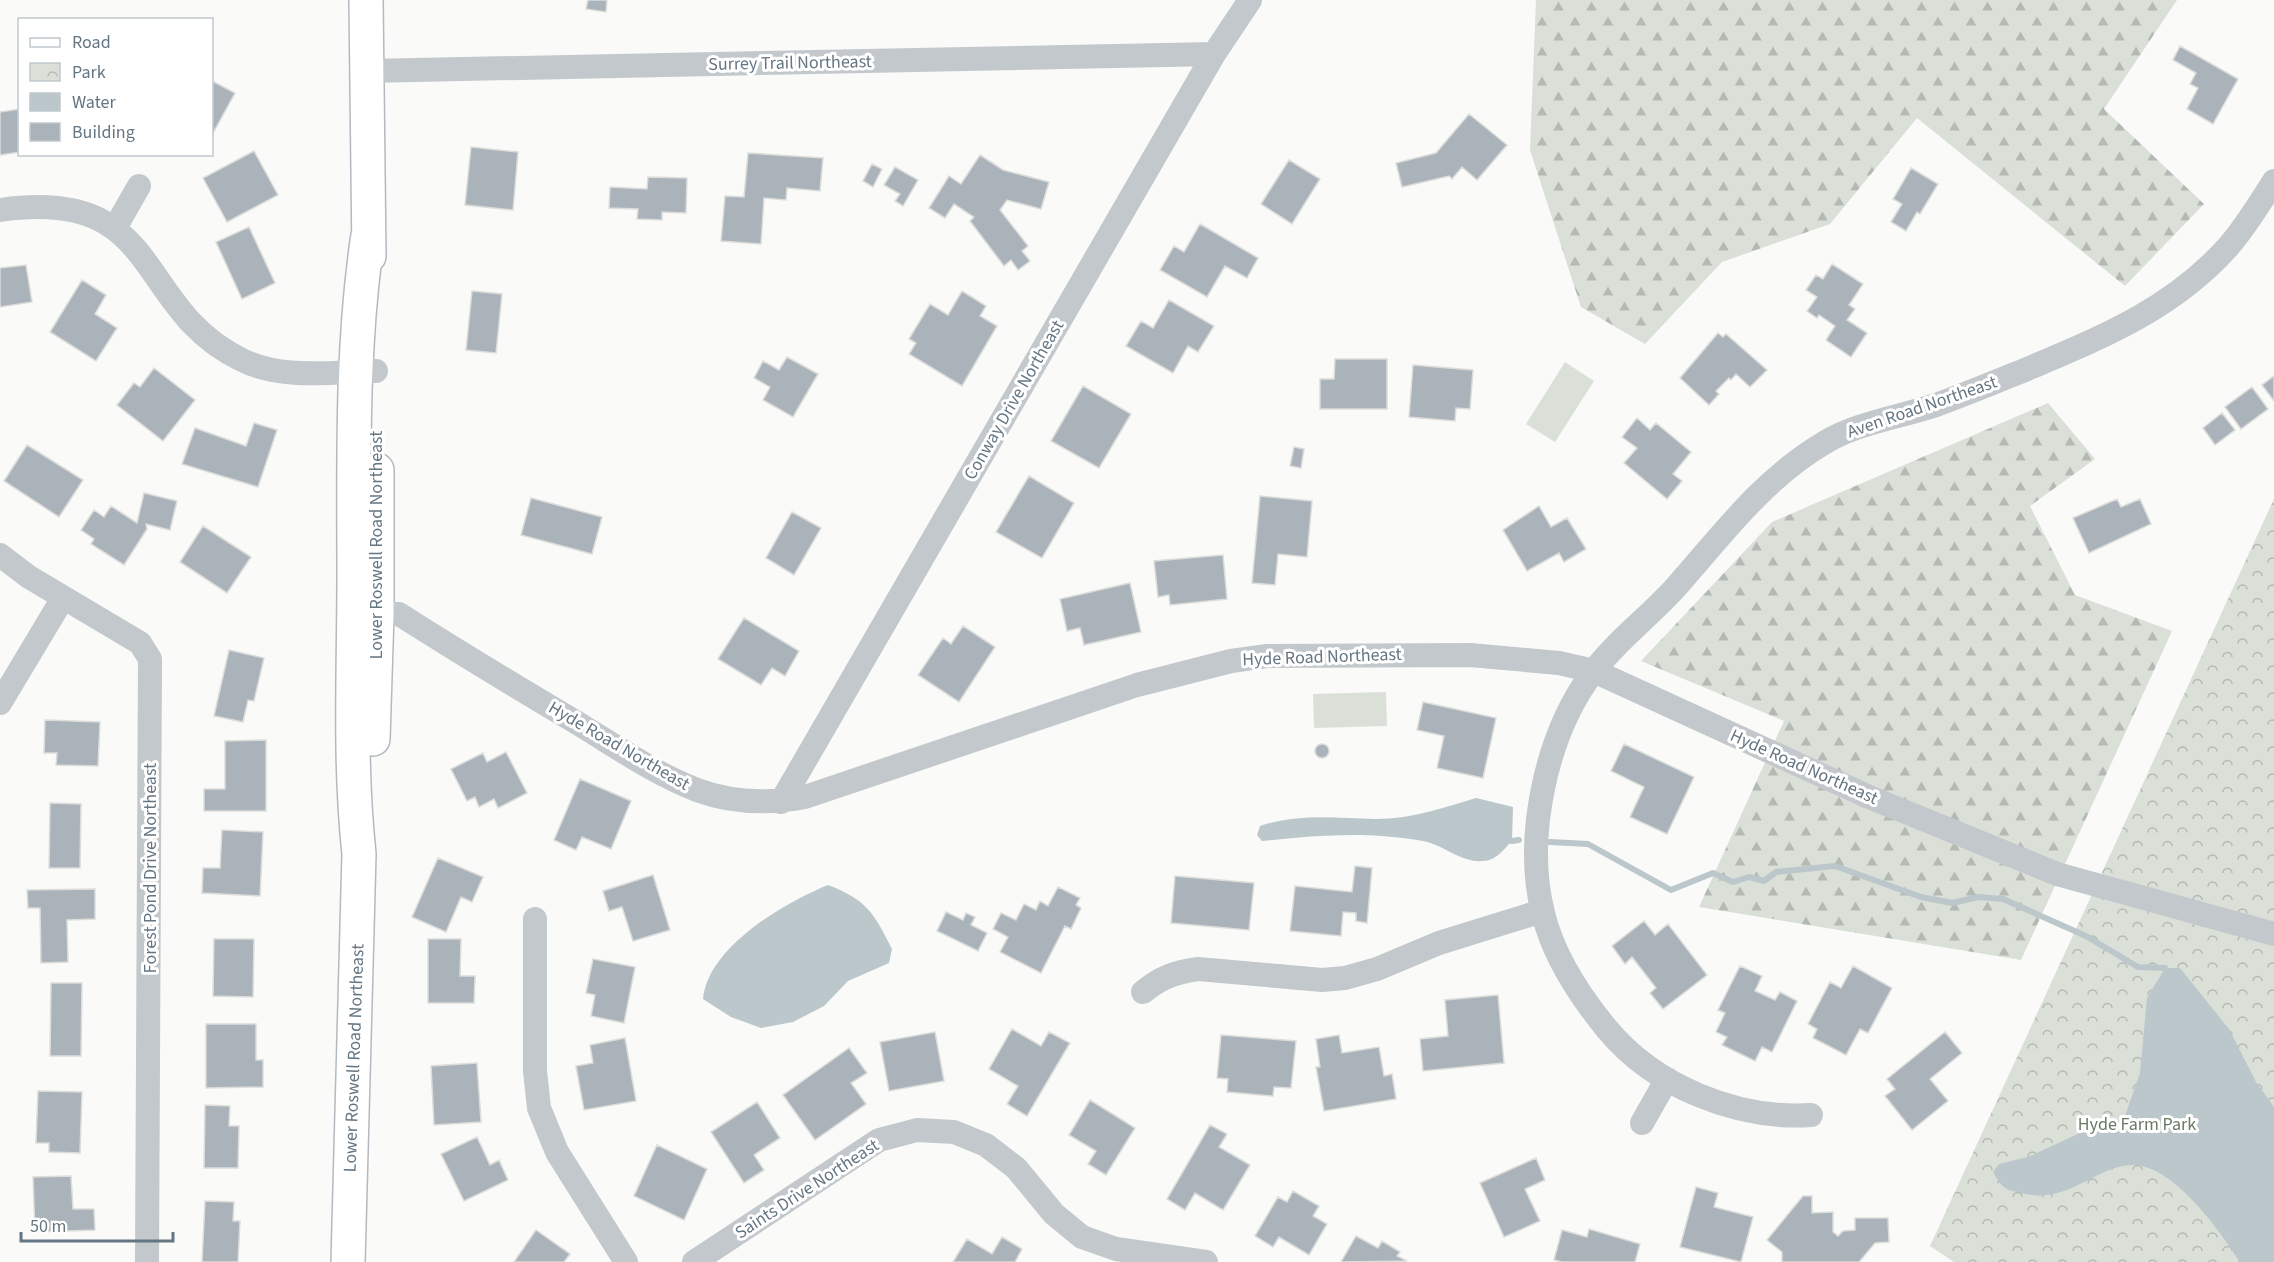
<svg xmlns="http://www.w3.org/2000/svg" width="2274" height="1262" font-family="'Source Sans 3',sans-serif">
	<style>
		.forest { fill: url(#forest-firs) }
		.park { fill: url(#park-crowns) }
		.pitch { fill: #dadfd7 }
		.water { fill: #bbc7cb }
		.lines { fill: none; stroke-linecap: round; stroke-linejoin: round }
		.stream { stroke: #bbc7cb; stroke-width: 6 }
		.building { fill: #aab3b9; stroke: #dcdcda; stroke-width: 1.5 }
		.secondary-casing { stroke: #b3babf; stroke-width: 36 }
		.street { stroke: #c3c8cc; stroke-width: 24 }
		.secondary { stroke: #fff; stroke-width: 33 }
		.labels { text-anchor: middle; dominant-baseline: central; stroke-width: 6; stroke-linejoin: round; paint-order: stroke }
		.street-label { font-size: 18px; fill: #657683; stroke: #fff }
		.park-label { font-size: 18px; fill: #687a64; stroke: #fff }
	</style>
	<defs>
		<pattern id="forest-firs" width="22" height="20" patternUnits="userSpaceOnUse" patternTransform="scale(1.5)"><rect width="22" height="20" fill="#dadfd7"/><path d="M5 1l3.5 6h-7zM16 11l3.5 6h-7z" fill="#b4b9b4"/></pattern>
		<pattern id="park-crowns" width="20" height="18" patternUnits="userSpaceOnUse" patternTransform="scale(1.5)"><rect width="20" height="18" fill="#dadfd7"/><path d="M2 6a3 3 0 1 1 6 0M12 15a3 3 0 1 1 6 0" fill="none" stroke="#b4b9b4"/></pattern>
	</defs>
	<rect width="100%" height="100%" fill="#fafaf8"/>
	<!-- forest -->
	<path class="forest" d="M1536 0H2177L2104 109 2204 204 2125 286 1917 118 1830 224 1722 262 1645 344 1581 307 1530 150Z
		M2048 403 2095 459 2030 506 2075 595 2172 631 2021 960 1699 907 1784 721 1641 661 1772 522Z"/>
	<!-- park -->
	<path class="park" d="M2274 499V1262H1954L1930 1246Z"/>
	<!-- pitch -->
	<path class="pitch" d="M1565 362 1594 381 1555 442 1526 424Z
		M1386 692 1387 726 1314 728 1313 694Z"/>
	<!-- water -->
	<path class="water" d="M1476 798 1513 807 1512 841C1504 849 1496 861 1483 861 1461 863 1444 845 1423 841 1368 831 1316 835 1262 841L1257 835 1260 826C1300 813 1335 818 1376 819 1411 819 1443 808 1476 798Z
		M828 885C867 900 874 913 892 949L889 963 848 981 824 1006 793 1022 761 1028 731 1017 703 999C708 947 784 903 828 885Z
		M2165 968H2180L2229 1029 2256 1082 2274 1107V1262H2240C2220 1231 2172 1162 2130 1165 2092 1168 2068 1205 2021 1193 2016 1191 2008 1191 2004 1187 2000 1184 1996 1177 1993 1172L1999 1164 2028 1157 2082 1132 2110 1125 2125 1116 2140 1073 2147 998Z"/>
	<g class="lines">
		<!-- stream -->
		<path class="stream" d="M1512 841 1519 840
			M1550 842 1588 844 1671 890 1713 873 1733 882 1749 877 1764 881 1776 872 1835 866 1921 897 1952 903 1978 897 2003 899 2086 936 2138 967 2165 968"/>
	</g>
	<!-- building -->
	<path class="building" d="M588 0H607L606 12 586 9Z
		M2180 46 2238 79 2213 124 2187 109 2198 88 2190 84 2196 73 2173 60Z
		M212 81 235 93 213 133H212Z
		M20 109V152L0 155V112Z
		M1469 114 1507 145 1477 180 1462 167 1452 179 1449 176 1402 187 1396 163 1436 153Z
		M471 147 518 152 513 210 465 205Z
		M254 151 278 195 227 222 203 178Z
		M748 153 823 158 820 191 787 188 786 200 764 198 761 244 721 241 725 196 744 197Z
		M980 155 1003 170 1049 182 1041 209 1007 200 1000 210 1028 246 1022 251 1030 261 1018 270 1011 260 1004 266 970 221 974 217 954 204 945 218 929 208 949 176 961 184Z
		M1289 160 1320 179 1292 224 1261 204Z
		M872 164 882 169 873 187 863 181Z
		M895 167 918 180 903 206 895 201 900 194 884 185Z
		M1911 168 1938 184 1920 214 1917 212 1906 231 1891 222 1902 204 1893 199Z
		M648 177 687 178 686 213 662 212V220L637 219 638 209 609 208 610 187 647 189Z
		M1200 224 1258 258 1247 278 1225 266 1207 297 1160 270 1174 246 1184 252Z
		M249 227 275 283 242 299 216 242Z
		M1832 264 1863 284 1849 305 1855 309 1847 320 1867 333 1851 357 1826 340 1835 326 1819 315 1817 318 1807 311 1817 297 1806 290 1816 275 1823 279Z
		M26 265 32 302 0 307V268Z
		M82 280 106 295 95 314 117 328 96 361 50 332Z
		M472 291 502 294 496 353 466 350Z
		M962 291 986 306 980 316 997 326 962 386 909 354 916 343 909 339 930 304 948 315Z
		M1169 300 1214 326 1198 352 1188 346 1173 373 1126 346 1141 321 1153 328Z
		M1718 333 1723 337 1726 334 1767 370 1750 387 1736 374 1731 380 1729 378 1716 391 1719 394 1709 405 1680 378Z
		M787 357 818 374 793 417 763 400 770 387 754 378 763 361 779 370Z
		M1335 359H1387V409H1320V379H1334Z
		M1413 365 1473 370 1470 409 1456 408 1455 421 1409 417Z
		M154 368 195 400 163 441 117 405 134 383 140 387Z
		M2274 376V401L2262 385Z
		M1083 386 1131 414 1099 468 1051 441Z
		M2252 387 2268 409 2241 429 2225 407Z
		M2222 413 2235 430 2215 445 2203 428Z
		M1637 418 1650 430 1656 423 1691 452 1673 474 1682 481 1667 499 1624 463 1637 448 1622 437Z
		M254 423 277 430 258 487 182 464 195 428 246 446Z
		M27 445 83 480 59 517 4 481Z
		M1294 447 1304 449 1301 468 1290 466Z
		M1029 476 1074 503 1042 558 996 532Z
		M144 493 177 501 170 530 146 524 147 529 124 565 91 544 94 539 81 530 94 510 104 517 111 506 137 523Z
		M1260 496 1312 501 1307 557 1278 554 1275 585 1252 583Z
		M531 498 602 517 592 554 521 535Z
		M2117 499 2121 507 2140 499 2151 524 2089 553 2073 518Z
		M1539 506 1551 527 1567 518 1586 549 1564 562 1559 553 1527 571 1503 530Z
		M792 512 821 528 794 575 766 558Z
		M203 526 251 557 227 593 180 562Z
		M1223 555 1227 599 1170 605 1169 595 1158 597 1154 561Z
		M1130 583 1141 632 1084 645 1080 628 1067 631 1060 599Z
		M744 618 799 651 785 676 772 668 761 685 718 659Z
		M963 626 995 647 959 702 918 675 943 638 951 644Z
		M229 650 264 658 254 701 248 700 243 722 214 716Z
		M1423 702 1496 718 1483 778 1437 768 1444 736 1417 730Z
		M45 720 100 722 98 766 56 765 57 753H44Z
		M266 740V811H204V789H225V741Z
		M1315 751a7 7 0 1 1 14 0a7 7 0 1 1-14 0Z
		M1624 744 1694 777 1667 834 1630 817 1644 787 1611 771Z
		M506 752 527 793 498 808 494 799 479 807 475 797 467 801 451 769 483 753 487 762Z
		M580 779 631 801 611 849 582 837 576 850 554 840Z
		M50 803 81 804 80 868H49Z
		M222 830 263 832 260 896 202 893 203 868H220Z
		M438 858 483 877 472 902 461 897 446 932 412 917Z
		M1355 866 1372 868 1367 923 1356 921V913L1343 912 1341 936 1290 931 1295 886 1352 892Z
		M653 875 670 930 633 941 622 907 609 911 603 891Z
		M1175 876 1254 883 1249 930 1171 923Z
		M1058 887 1080 898 1076 905 1081 908 1071 929 1065 926 1041 973 1000 952 1008 937 993 929 1001 913 1016 920 1024 904 1036 910 1040 901 1048 906Z
		M95 889V919L67 920 68 962 41 963 40 908H28L27 890Z
		M946 912 963 920 966 913 975 917 971 925 987 933 978 951 937 931Z
		M1644 921 1655 935 1668 924 1707 975 1663 1009 1650 993 1656 988 1632 957 1625 964 1612 946Z
		M214 939H254L253 997 213 996Z
		M428 939H461L460 976H475L474 1003H428Z
		M593 959 635 967 624 1023 591 1016 595 995 586 993Z
		M1740 966 1762 976 1755 991 1775 1000 1780 992 1797 1001 1772 1052 1762 1047 1755 1061 1722 1045 1727 1037 1716 1032 1725 1013 1718 1010Z
		M1853 966 1892 988 1868 1033 1860 1029 1846 1055 1813 1038 1817 1029 1808 1024 1830 982 1841 988Z
		M51 983H82L81 1056H50Z
		M1498 995 1504 1063 1423 1071 1420 1039 1448 1036 1445 1000Z
		M206 1024H256V1060H263V1087L206 1088Z
		M1012 1029 1041 1046 1049 1032 1070 1043 1027 1116 1007 1104 1018 1086 989 1069Z
		M935 1032 944 1081 889 1091 880 1042Z
		M1945 1032 1962 1053 1930 1079 1948 1101 1912 1130 1885 1096 1895 1089 1887 1079Z
		M1221 1035 1296 1041 1291 1088 1274 1087 1273 1096 1227 1092 1228 1079 1217 1078Z
		M1339 1035 1342 1053 1379 1047 1384 1076 1392 1074 1396 1099 1324 1111 1316 1067H1320L1316 1039Z
		M625 1038 636 1101 584 1110 576 1066 593 1063 590 1045Z
		M849 1048 867 1073 851 1083 866 1104 815 1140 783 1095Z
		M477 1063 481 1122 434 1125 431 1066Z
		M38 1091 82 1092 80 1153 49 1152V1143H36Z
		M1090 1100 1135 1128 1106 1175 1088 1164 1096 1151 1069 1135Z
		M757 1102 780 1138 754 1155 764 1170 744 1183 711 1132Z
		M205 1105 230 1106 229 1126H239L238 1168H204Z
		M1210 1125 1227 1134 1219 1147 1250 1165 1223 1210 1195 1193 1185 1210 1167 1199Z
		M477 1137 490 1165 499 1160 508 1180 464 1201 441 1154Z
		M657 1145 707 1169 684 1220 634 1196Z
		M1536 1158 1545 1180 1525 1189 1540 1221 1504 1237 1480 1183Z
		M71 1176 73 1209H94L95 1230 35 1232 33 1177Z
		M1696 1187 1718 1193 1714 1207 1753 1217 1741 1262 1680 1247Z
		M1293 1191 1319 1206 1313 1216 1327 1224 1309 1255 1279 1237 1273 1247 1255 1236 1278 1197 1287 1202Z
		M1803 1196H1812V1213L1833 1212V1232L1838 1236 1843 1231 1855 1230V1218H1888L1889 1242 1875 1243 1859 1262H1782V1252L1767 1240Z
		M205 1201 234 1202 233 1221H240L238 1262H202Z
		M1589 1229 1640 1244 1635 1262H1562L1554 1260 1562 1230 1587 1237Z
		M536 1230 570 1254 564 1262H514Z
		M1356 1236 1378 1248 1382 1241 1400 1252 1397 1256 1407 1261 1341 1262Z
		M1002 1237 1022 1249 1015 1262H953L967 1239 992 1254Z"/>
	<g class="lines">
		<defs>
			<path id="secondary" d="M366 0 369 256
				M373 739 377 614V470
				M348 1262 359 854C349 761 354 670 354 576 354 462 351 348 368 235"/>
		</defs>
		<!-- secondary casing -->
		<use href="#secondary" class="secondary-casing"/>
		<!-- street -->
		<path class="street" d="M366 71 1214 54
			M0 210C164 186 133 308 242 360 282 380 333 372 376 371
			M115 228 139 186
			M0 555 29 577 140 643 150 659 147 1262
			M360 614H399C457 651 515 686 574 721 614 745 653 773 697 790 732 803 768 804 805 797L1137 685 1231 661 1267 656 1470 655 1559 663 1594 671 1869 797 2057 874 2274 934
			M0 703 63 598
			M781 802 1214 54 1250 0
			M535 919V1071L539 1108 557 1152 626 1262
			M1143 992C1160 978 1175 972 1198 969L1322 980 1345 978 1377 969 1439 943 1542 911
			M1811 1115C1737 1120 1654 1086 1607 1029 1579 995 1553 955 1543 913 1524 837 1546 734 1593 672 1617 640 1649 617 1676 587 1722 535 1763 479 1824 443 1856 423 1900 417 1936 405 1969 393 2000 380 2032 367 2105 336 2173 308 2227 248 2245 228 2259 204 2274 181
			M1642 1123 1667 1079
			M694 1262 879 1140 917 1130 954 1132 986 1145 1016 1168 1054 1214 1082 1237 1116 1249 1206 1262"/>
		<!-- secondary -->
		<use href="#secondary" class="secondary"/>
	</g>
	<g class="labels">
		<!-- street labels -->
		<g class="street-label">
			<text transform="translate(790 63) rotate(-1)">Surrey Trail Northeast</text>
			<text transform="translate(1014 400) rotate(-60)">Conway Drive Northeast</text>
			<text transform="translate(1922 407) rotate(-19)">Aven Road Northeast</text>
			<text transform="translate(376 545) rotate(-90)">Lower Roswell Road Northeast</text>
			<text transform="translate(1322 657) rotate(-2)">Hyde Road Northeast</text>
			<text transform="translate(619 746) rotate(30)">Hyde Road Northeast</text>
			<text transform="translate(1804 767) rotate(24)">Hyde Road Northeast</text>
			<text transform="translate(150 868) rotate(-90)">Forest Pond Drive Northeast</text>
			<text transform="translate(354 1058) rotate(-88)">Lower Roswell Road Northeast</text>
			<text transform="translate(807 1189) rotate(-33)">Saints Drive Northeast</text>
		</g>
		<!-- park labels -->
		<g class="park-label">
			<text x="2137" y="1124">Hyde Farm Park</text>
		</g>
	</g>
	<!-- legend -->
	<rect x="18" y="18" width="195" height="138" fill="#ffffff" stroke="#c1c8cd" stroke-width="1.5"/>
	<rect x="30" y="38" width="30" height="9" fill="#ffffff" stroke="#c1c8cd" stroke-width="1.5"/>
	<text x="72" y="48" font-size="18" fill="#657683">Road</text>
	<rect x="30" y="63" width="30" height="18" fill="url(#park-crowns)" stroke="#c1c8cd" stroke-width="1.5"/>
	<text x="72" y="78" font-size="18" fill="#657683">Park</text>
	<rect x="30" y="93" width="30" height="18" fill="#bbc7cb" stroke="#c1c8cd" stroke-width="1.5"/>
	<text x="72" y="108" font-size="18" fill="#657683">Water</text>
	<rect x="30" y="123" width="30" height="18" fill="#aab3b9" stroke="#c1c8cd" stroke-width="1.5"/>
	<text x="72" y="138" font-size="18" fill="#657683">Building</text>
	<!-- scale -->
	<path d="M21 1232v9h152v-9" fill="none" stroke="#657683" stroke-width="3"/>
	<text x="30" y="1232" font-size="18" fill="#657683" stroke="#ffffff" stroke-width="4.5" paint-order="stroke">50 m</text>
</svg>
